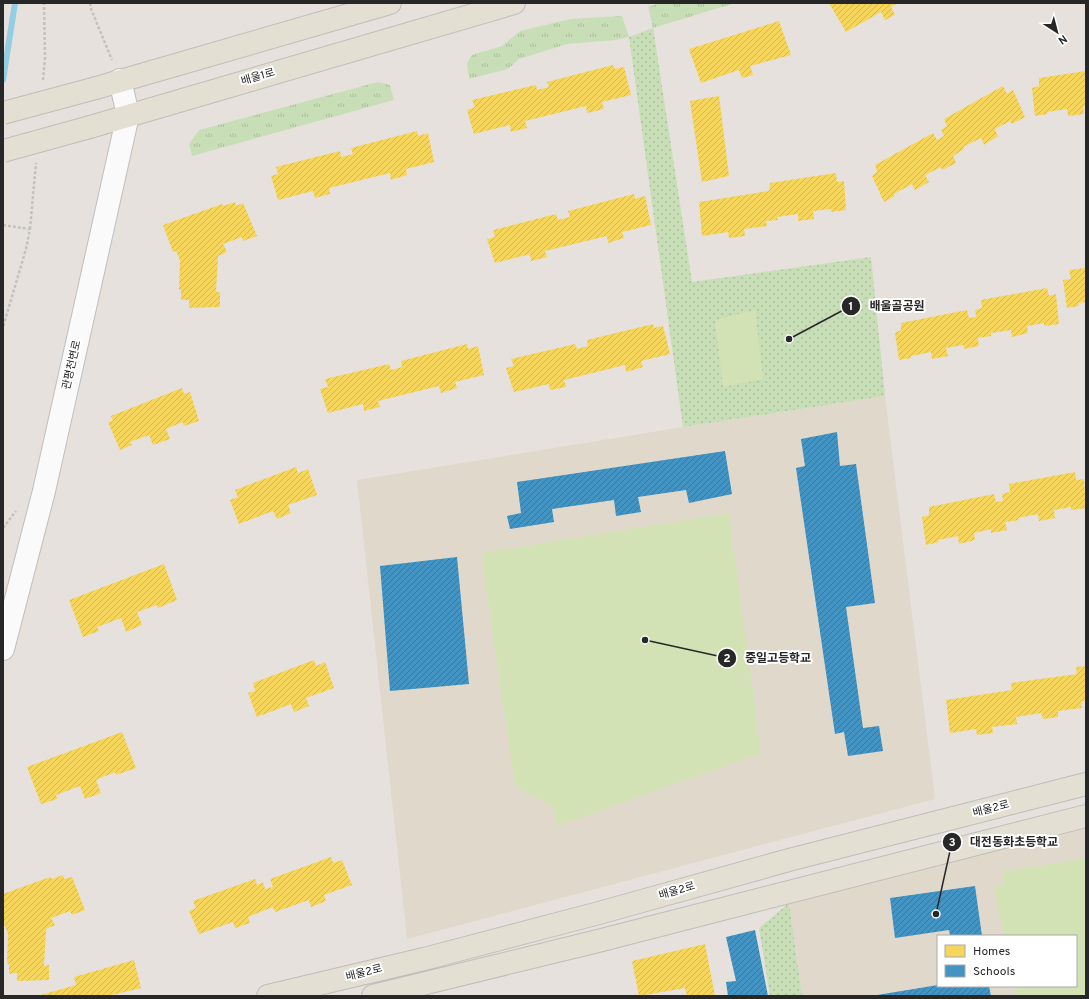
<svg xmlns="http://www.w3.org/2000/svg" width="1089" height="999" font-family="Overpass,'Noto Sans KR',sans-serif">
	<style>
		.education { fill: #e0d9cb; fill-rule: evenodd }
		.grass { fill: url(#grass-tufts) }
		.park { fill: url(#park-dots) }
		.pitch { fill: #d2e2b4 }
		.homes { fill: url(#homes-hatch) }
		.schools { fill: url(#schools-hatch) }
		.lines { fill: none; stroke-linecap: round; stroke-linejoin: round }
		.stream { stroke: #94cee2; stroke-width: 6 }
		.minor-casing { stroke: #bfbdbd; stroke-width: 24 }
		.major-casing { stroke: #bfbdbb; stroke-width: 24 }
		.path { stroke: #c2c2c1; stroke-width: 2.5; stroke-dasharray: 3 2; stroke-linecap: butt }
		.minor { stroke: #fbfafa; stroke-width: 22 }
		.major { stroke: #e3dfd3; stroke-width: 22 }
		.major-bridge-casing { stroke: #bfbdbb; stroke-width: 24; stroke-linecap: butt }
		.major-bridge { stroke: #e3dfd3; stroke-width: 22 }
		.labels { text-anchor: middle; dominant-baseline: central; stroke-width: 4; stroke-linejoin: round; paint-order: stroke }
		.street-label { font-size: 11px; fill: #272727; stroke: #fff }
		.leader { fill: none; stroke: #272727; stroke-width: 1.5 }
		.callout-dot { fill: #272727; stroke: #fff; stroke-width: 1.5 }
		.mark-label { font-size: 12px; text-anchor: middle; font-weight: bold; fill: #fff }
		.callout-label { font-size: 12px; text-anchor: middle; font-weight: bold; fill: #272727; stroke: #fff; stroke-width: 4; stroke-linejoin: round; paint-order: stroke }
	</style>
	<defs>
		<pattern id="grass-tufts" width="24" height="20" patternUnits="userSpaceOnUse"><rect width="24" height="20" fill="#c8deb7"/><path d="M3 7l-1-3M5 7V3M7 7l1-3M15 17l-1-3M17 17v-4M19 17l1-3" fill="none" stroke="#acbe9d"/></pattern>
		<pattern id="park-dots" width="8" height="8" patternUnits="userSpaceOnUse"><rect width="8" height="8" fill="#c8deb7"/><path d="M2 2h.1M6 6h.1" fill="none" stroke="#acbe9d" stroke-width="1.8" stroke-linecap="round"/></pattern>
		<pattern id="homes-hatch" width="6" height="6" patternUnits="userSpaceOnUse"><rect width="6" height="6" fill="#f6d55c"/><path d="M-1 1l2-2M0 6l6-6M5 7l2-2" fill="none" stroke="#d3b750"/></pattern>
		<pattern id="schools-hatch" width="6" height="6" patternUnits="userSpaceOnUse"><rect width="6" height="6" fill="#4393c3"/><path d="M-1 1l2-2M0 6l6-6M5 7l2-2" fill="none" stroke="#38789e"/></pattern>
	</defs>
	<rect width="100%" height="100%" fill="#e6e1dc"/>
	<!-- education -->
	<path class="education" d="M885 396 935 799 407 939 357 480 683 427Z
		M1086 826V996H802L789 903ZM938 936H1076V986H938Z"/>
	<!-- grass -->
	<path class="grass" d="M660 3H735L653 28 648 7Z
		M622 16 629 37 616 40 567 44 519 59 508 69 469 79 467 63 472 55 502 46 520 31 570 19Z
		M378 82 390 85 394 100 192 156 189 144 199 130Z"/>
	<!-- park -->
	<path class="park" d="M653 28 692 282 871 257 885 396 683 427 629 37Z
		M789 903 802 996H770L759 928Z"/>
	<!-- pitch -->
	<path class="pitch" d="M755 310 763 379 723 387 715 320Z
		M729 513 761 753 557 826 553 807 515 786 481 553Z
		M1086 858V996H1017L1015 986H1076V936H1004L994 886 1004 884 1002 872Z"/>
	<!-- homes -->
	<path class="homes" d="M829 3H898L891 7 895 15 885 20 881 12 846 32Z
		M779 21 791 55 750 66 753 75 742 78 739 70 701 83 689 49Z
		M613 65 615 69 624 67 631 95 602 102 604 109 587 113 586 106 525 121 527 128 511 132 510 125 474 134 467 110 475 107 472 100 536 85 537 90 549 87 547 82Z
		M1086 71V106H1083L1084 114 1068 116 1067 109 1047 112 1048 114 1035 116 1032 88 1039 86V78Z
		M1003 86 1007 94 1013 90 1025 117 1012 124 1010 121 995 129 998 136 984 145 981 138 963 147 964 149 953 156 956 163 942 170 941 167 925 175 929 182 915 190 912 184 894 194 895 196 884 202 872 176 877 172 875 165 933 133 937 140 944 136 941 130 947 126 944 119Z
		M719 96 729 176 702 182 690 101Z
		M417 131 418 136 428 133 434 162 406 169 407 175 391 180 390 173 329 188 330 194 315 198 313 191 278 200 271 176 278 174 276 167 340 151 341 157 353 154 351 148Z
		M836 173 837 182 844 181 846 210 831 212V209L813 211 814 219 798 221V214L777 217 778 220 766 221 767 226 744 229 745 236 729 238 728 232 702 236 699 202 769 191 770 183Z
		M634 194 635 199 645 196 651 225 622 232 624 238 608 243 607 236 545 251 547 257 531 261 530 254 495 263 487 239 495 237 493 230 556 214 558 220 570 217 568 211Z
		M235 202 236 206 243 203 257 236 243 241 242 237 223 244 227 252 218 256 216 292H220V307L189 308V300H181V290H179L180 260 176 251 173 252 163 225 222 204 223 206Z
		M1086 268V302L1078 303 1079 306 1067 308 1063 280 1071 279 1069 270Z
		M1047 288 1049 296 1056 294 1059 324 1044 326V323L1027 326 1028 333 1012 337 1011 330 991 333V336L978 338 979 346 964 349 963 345 946 348 948 356 932 359 931 352 911 356V358L899 360 895 333 901 330V323L967 310 969 318 976 317 975 310 982 308 981 300Z
		M653 324 654 328 663 326 670 354 641 361 643 367 626 372 625 365 564 380 566 387 550 390 549 384 514 392 506 368 514 366 511 359 575 344 577 349 588 346 587 340Z
		M467 344 468 349 478 346 484 375 455 382 457 388 441 393 439 386 378 401 380 407 364 411 363 404 328 413 320 389 328 387 325 379 389 364 391 370 402 367 401 361Z
		M182 388 184 394 190 392 199 421 184 426 183 422 166 429 170 439 153 445 149 435 130 442 132 445 120 450 108 422 113 421 111 416Z
		M296 467 298 473 308 469 317 495 288 505 291 513 277 519 273 511 239 524 230 500 238 497 235 490Z
		M1075 472 1076 480 1084 479 1086 508 1071 510V507L1054 510 1055 518 1039 521 1038 514 1018 518 1019 520 1005 522 1007 530 991 533V529L974 533 975 540 959 544 958 536 938 540 939 542 926 545 922 517 929 515V507L994 494 996 502 1003 501 1002 494 1010 492 1009 484Z
		M164 564 177 600 158 608 157 605 137 612 142 625 126 632 121 618 97 627 99 631 83 637 69 600Z
		M314 660 316 666 325 662 334 688 306 698 309 706 294 712 291 704 257 717 248 693 255 691 253 683Z
		M1086 666V701H1081L1082 708 1058 711V717L1043 719 1041 713 1016 717 1017 724 992 727 993 733 977 735 976 729 950 733 946 700 1012 690 1011 683 1077 674 1076 667Z
		M122 732 136 768 116 775 115 772 96 780 101 793 85 799 80 786 56 795 57 799 41 804 27 767Z
		M331 857 333 863 342 860 352 885 324 895 326 901 311 907 309 900 275 912 273 907 248 917 250 923 235 928 233 922 199 934 189 911 196 908 193 901 255 879 257 885 263 882 265 889 273 887 270 879Z
		M63 875 64 879 72 877 85 910 72 915 70 911 51 918 55 925 46 929 44 966 49 965V980L17 981V973L9 974V964L7 963 8 934 4 924H3V894L50 877 52 879Z
		M705 944 715 996H687L685 988 639 996 632 961Z
		M134 960 141 988 108 996H37L76 985 74 977Z"/>
	<!-- schools -->
	<path class="schools" d="M837 432 840 466 856 464 875 603 846 607 863 728 879 726 883 751 848 756 844 732 835 734 796 468 805 466 801 439Z
		M725 451 732 494 689 503 686 490 638 497 641 512 616 516 614 500 552 509 554 522 510 529 507 516 521 513 517 482Z
		M457 557 469 684 390 691 380 566Z
		M975 886 982 936H950L949 930 895 938 890 898Z
		M755 930 768 996H728L726 982 736 981 726 937Z
		M938 985 989 986 991 996H871Z"/>
	<g class="lines">
		<!-- stream -->
		<path class="stream" d="M3 80 15 3"/>
		<defs>
			<path id="minor" d="M3 649 44 491 128 115 120 80"/>
			<path id="major" d="M96 88 390 3
				M90 127 514 3
				M268 996 424 959 599 913 789 860 1086 784
				M373 996 594 942 1086 816"/>
		</defs>
		<!-- minor casing -->
		<use href="#minor" class="minor-casing"/>
		<!-- major casing -->
		<use href="#major" class="major-casing"/>
		<!-- path -->
		<path class="path" d="M90 3 91 9 112 60
			M43 80 45 58 44 3
			M3 225 30 229 26 249 3 327
			M30 229 36 163
			M3 528 16 511"/>
		<!-- minor -->
		<use href="#minor" class="minor"/>
		<!-- major -->
		<use href="#major" class="major"/>
		<defs>
			<path id="major-bridge" d="M3 113 96 88
				M3 151 90 127"/>
		</defs>
		<!-- major-bridge casing -->
		<use href="#major-bridge" class="major-bridge-casing"/>
		<!-- major-bridge -->
		<use href="#major-bridge" class="major-bridge"/>
	</g>
	<g class="labels">
		<!-- street labels -->
		<g class="street-label">
			<text transform="translate(258 77) rotate(-16)">배울1로</text>
			<text transform="translate(72 365) rotate(-77)">관평천변로</text>
			<text transform="translate(991 809) rotate(-14)">배울2로</text>
			<text transform="translate(677 891) rotate(-16)">배울2로</text>
			<text transform="translate(364 973) rotate(-14)">배울2로</text>
		</g>
	</g>
	<!-- callouts -->
	<path class="leader" d="M789 339L851 306M645 640L727 658M936 914L952 842"/>
	<g class="callout-dot">
		<circle cx="789" cy="339" r="4"/>
		<circle cx="645" cy="640" r="4"/>
		<circle cx="936" cy="914" r="4"/>
		<circle cx="851" cy="306" r="10"/>
		<circle cx="727" cy="658" r="10"/>
		<circle cx="952" cy="842" r="10"/>
	</g>
	<g class="mark-label">
		<text x="851" y="310">1</text>
		<text x="727" y="662">2</text>
		<text x="952" y="846">3</text>
	</g>
	<g class="callout-label">
		<text x="897" y="310">배울골공원</text>
		<text x="778" y="662">중일고등학교</text>
		<text x="1014" y="846">대전동화초등학교</text>
	</g>
	<!-- border -->
	<rect width="1089" height="999" fill="none" stroke="#272727" stroke-width="8"/>
	<!-- legend -->
	<rect x="937" y="935" width="140" height="52" fill="#ffffff" stroke="#a9a9a9"/>
	<rect x="945" y="945" width="20" height="12" fill="#f6d55c" stroke="#a9a9a9"/>
	<text x="973" y="955" font-size="12" fill="#272727">Homes</text>
	<rect x="945" y="965" width="20" height="12" fill="#4393c3" stroke="#a9a9a9"/>
	<text x="973" y="975" font-size="12" fill="#272727">Schools</text>
	<!-- north arrow -->
	<g transform="translate(1057 32) rotate(144)" stroke="#ffffff" stroke-width="3" paint-order="stroke">
	<path d="M0-3L7 15L0 10L-7 15Z" fill="#272727"/>
	<text y="-6" font-size="11" font-weight="bold" text-anchor="middle" fill="#272727">N</text>
	</g>
</svg>
